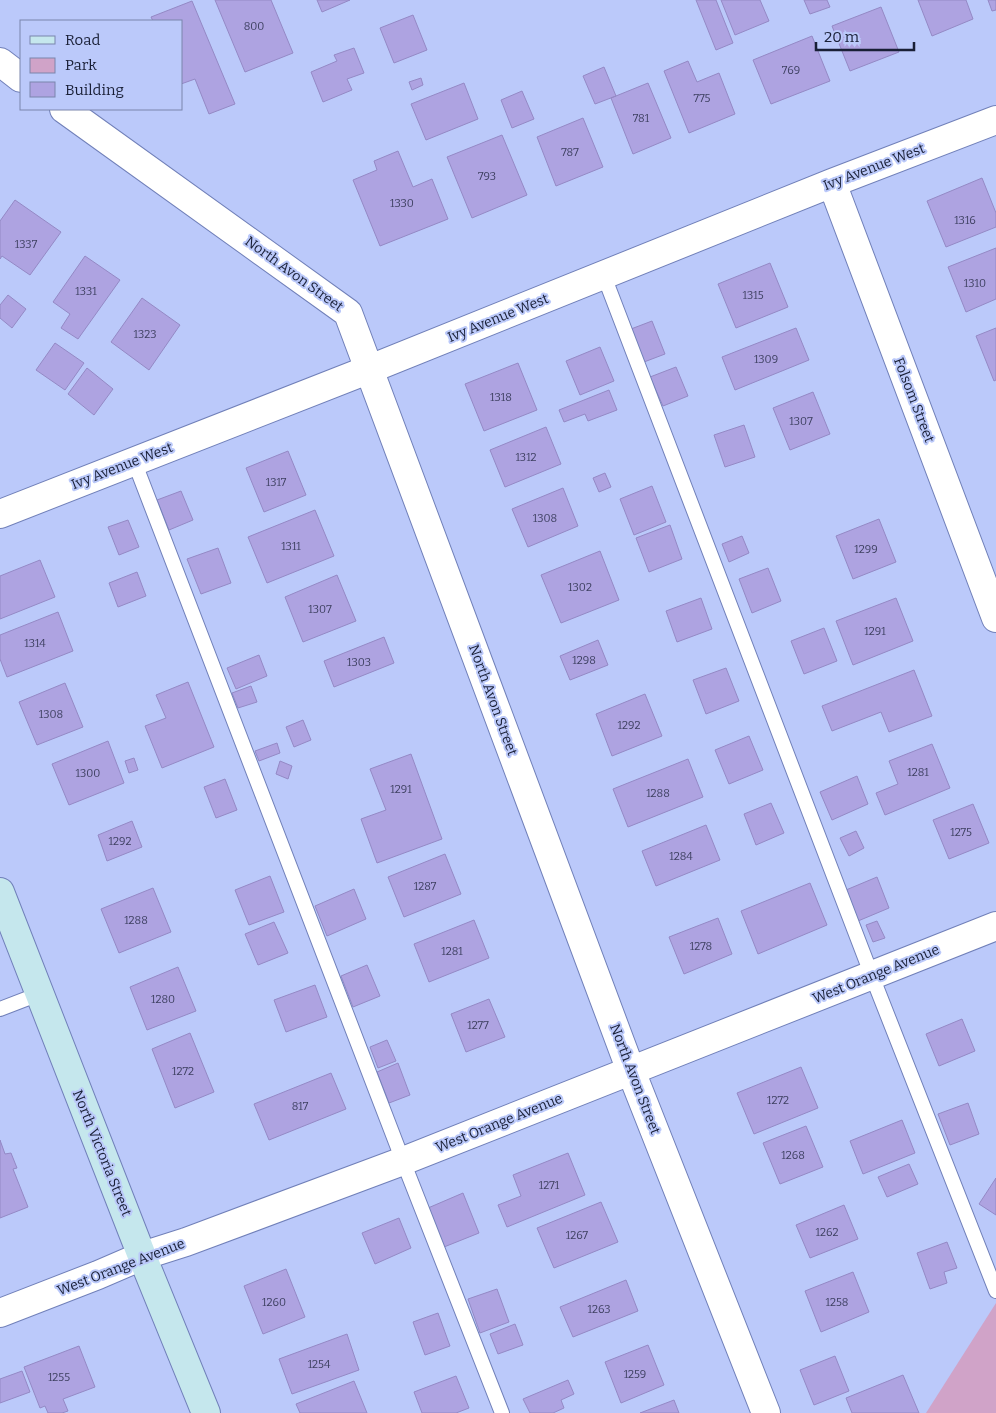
<svg xmlns="http://www.w3.org/2000/svg" width="996" height="1413" font-family="Bitter,serif">
	<style>
		.green { fill: #d0a3c8 }
		.building { fill: #aea3e1; stroke: #9489c5 }
		.lines { fill: none; stroke-linecap: round; stroke-linejoin: round }
		.lane-casing { stroke: #7180b9; stroke-width: 16 }
		.street-casing { stroke: #7180b9; stroke-width: 30 }
		.secondary-casing { stroke: #7180b9; stroke-width: 30 }
		.lane { stroke: #fff; stroke-width: 14 }
		.street { stroke: #fff; stroke-width: 28 }
		.secondary { stroke: #c5e7ed; stroke-width: 28 }
		.labels { text-anchor: middle; dominant-baseline: central; stroke-width: 4; stroke-linejoin: round; paint-order: stroke }
		.number-label { font-size: 11px; fill: #3e4061 }
		.street-label { font-size: 14px; fill: #191f36; stroke: #bbc9fa }
	</style>
	<rect width="100%" height="100%" fill="#bbc9fa"/>
	<path class="green" d="M 996,1303 L 996,1413 L 926,1413 Z"/>
	<path class="building" d="M 215,0 L 271,0 L 293,53 L 245,72 Z
		M 317,0 L 350,0 L 322,12 Z
		M 696,0 L 716,0 L 733,43 L 716,50 Z
		M 721,0 L 760,0 L 769,21 L 735,35 Z
		M 804,0 L 827,0 L 830,7 L 810,14 Z
		M 918,0 L 966,0 L 973,19 L 932,36 Z
		M 988,0 L 996,0 L 996,10 L 992,11 Z
		M 192,1 L 235,104 L 209,114 L 195,79 L 181,84 L 181,21 L 153,21 L 151,17 Z
		M 881,7 L 899,52 L 850,71 L 832,26 Z
		M 413,15 L 427,50 L 394,63 L 380,28 Z
		M 812,36 L 830,81 L 771,104 L 753,60 Z
		M 354,48 L 364,73 L 347,79 L 352,90 L 323,102 L 311,72 L 337,61 L 334,55 Z
		M 688,61 L 697,82 L 719,73 L 735,114 L 689,133 L 664,71 Z
		M 604,67 L 616,96 L 595,104 L 583,76 Z
		M 421,78 L 423,85 L 412,90 L 409,82 Z
		M 464,83 L 478,119 L 426,140 L 411,104 Z
		M 648,83 L 671,138 L 633,154 L 611,98 Z
		M 522,91 L 534,119 L 512,128 L 501,100 Z
		M 583,118 L 603,167 L 556,186 L 537,137 Z
		M 502,135 L 527,195 L 472,218 L 447,157 Z
		M 398,151 L 413,187 L 432,179 L 448,219 L 380,246 L 353,180 L 377,170 L 374,161 Z
		M 982,178 L 996,213 L 996,227 L 946,247 L 927,201 Z
		M 15,200 L 61,232 L 30,275 L 2,256 L 0,259 L 0,221 Z
		M 996,248 L 996,299 L 966,312 L 948,267 Z
		M 85,256 L 120,280 L 78,339 L 61,328 L 70,314 L 53,302 Z
		M 770,263 L 788,307 L 736,328 L 718,284 Z
		M 8,295 L 26,309 L 12,328 L 0,318 L 0,305 Z
		M 142,298 L 180,325 L 149,370 L 111,342 Z
		M 652,321 L 665,354 L 644,362 L 631,329 Z
		M 796,328 L 809,360 L 735,390 L 722,357 Z
		M 996,328 L 996,380 L 994,381 L 976,336 Z
		M 55,343 L 84,363 L 65,390 L 36,370 Z
		M 600,347 L 614,381 L 580,395 L 566,361 Z
		M 518,363 L 537,410 L 484,431 L 465,384 Z
		M 676,367 L 688,396 L 663,406 L 650,377 Z
		M 87,368 L 113,389 L 94,415 L 68,394 Z
		M 609,390 L 617,410 L 588,421 L 585,414 L 564,422 L 559,410 Z
		M 813,392 L 830,434 L 790,450 L 773,408 Z
		M 744,425 L 755,457 L 725,467 L 714,435 Z
		M 546,427 L 561,464 L 505,487 L 490,450 Z
		M 288,451 L 306,495 L 264,512 L 246,468 Z
		M 605,473 L 611,487 L 599,492 L 593,478 Z
		M 652,486 L 666,522 L 634,535 L 620,499 Z
		M 563,488 L 578,526 L 528,547 L 512,509 Z
		M 181,491 L 193,520 L 169,530 L 157,500 Z
		M 315,510 L 334,556 L 267,583 L 248,537 Z
		M 879,519 L 896,562 L 853,579 L 836,536 Z
		M 128,520 L 139,547 L 119,555 L 108,527 Z
		M 670,525 L 682,559 L 649,572 L 636,538 Z
		M 742,536 L 749,553 L 729,562 L 722,544 Z
		M 218,548 L 231,583 L 201,594 L 187,559 Z
		M 600,551 L 619,600 L 561,623 L 541,575 Z
		M 40,560 L 55,597 L 0,619 L 0,576 Z
		M 768,568 L 781,601 L 752,613 L 739,579 Z
		M 137,572 L 146,596 L 118,607 L 109,583 Z
		M 337,575 L 356,621 L 303,642 L 285,597 Z
		M 701,598 L 712,629 L 677,642 L 666,611 Z
		M 896,598 L 913,641 L 853,665 L 836,621 Z
		M 58,612 L 73,651 L 7,677 L 0,659 L 0,635 Z
		M 824,628 L 837,661 L 804,674 L 791,641 Z
		M 384,637 L 394,663 L 334,687 L 324,661 Z
		M 598,640 L 608,665 L 570,680 L 560,656 Z
		M 259,655 L 267,676 L 236,689 L 227,668 Z
		M 726,668 L 739,701 L 706,714 L 693,680 Z
		M 914,670 L 932,716 L 889,732 L 881,712 L 832,731 L 822,706 Z
		M 188,682 L 214,747 L 162,768 L 145,726 L 166,718 L 156,695 Z
		M 65,683 L 83,727 L 37,745 L 19,702 Z
		M 251,686 L 257,702 L 238,708 L 232,693 Z
		M 645,694 L 662,736 L 612,756 L 596,714 Z
		M 303,720 L 311,740 L 294,747 L 286,727 Z
		M 749,736 L 763,770 L 729,784 L 715,750 Z
		M 108,741 L 124,783 L 69,805 L 52,764 Z
		M 277,743 L 280,753 L 259,761 L 255,751 Z
		M 932,744 L 950,788 L 885,815 L 876,793 L 898,784 L 889,761 Z
		M 411,754 L 442,839 L 377,863 L 361,819 L 386,810 L 370,769 Z
		M 134,758 L 138,770 L 129,773 L 125,761 Z
		M 688,759 L 703,797 L 628,827 L 613,789 Z
		M 280,761 L 292,766 L 288,779 L 276,774 Z
		M 857,776 L 868,804 L 832,820 L 820,792 Z
		M 225,779 L 237,810 L 216,818 L 204,787 Z
		M 771,803 L 784,833 L 756,845 L 744,814 Z
		M 973,804 L 989,843 L 949,859 L 933,820 Z
		M 132,821 L 142,847 L 107,861 L 98,835 Z
		M 706,825 L 720,860 L 656,886 L 642,851 Z
		M 856,831 L 864,848 L 849,856 L 840,838 Z
		M 445,854 L 461,894 L 404,917 L 388,877 Z
		M 270,876 L 284,912 L 249,925 L 235,890 Z
		M 877,877 L 889,908 L 858,921 L 846,890 Z
		M 810,883 L 827,925 L 758,954 L 741,911 Z
		M 153,888 L 171,932 L 119,953 L 101,909 Z
		M 354,889 L 366,919 L 327,936 L 315,906 Z
		M 718,918 L 732,954 L 684,974 L 669,937 Z
		M 474,920 L 489,958 L 429,982 L 414,944 Z
		M 877,921 L 885,938 L 873,942 L 866,925 Z
		M 274,922 L 288,953 L 258,965 L 245,934 Z
		M 367,965 L 380,996 L 353,1007 L 341,976 Z
		M 178,967 L 196,1011 L 147,1030 L 130,987 Z
		M 315,985 L 327,1017 L 286,1032 L 274,1000 Z
		M 489,999 L 505,1037 L 466,1052 L 451,1014 Z
		M 962,1019 L 975,1051 L 939,1066 L 926,1034 Z
		M 190,1033 L 214,1092 L 175,1108 L 152,1049 Z
		M 387,1040 L 396,1061 L 378,1068 L 370,1047 Z
		M 398,1063 L 410,1095 L 389,1103 L 377,1072 Z
		M 801,1067 L 818,1108 L 754,1134 L 737,1093 Z
		M 331,1073 L 346,1109 L 269,1140 L 254,1104 Z
		M 968,1103 L 979,1134 L 950,1145 L 938,1114 Z
		M 902,1120 L 915,1153 L 863,1174 L 850,1141 Z
		M 806,1126 L 823,1167 L 780,1184 L 763,1143 Z
		M 0,1140 L 5,1154 L 11,1153 L 17,1168 L 13,1169 L 28,1207 L 0,1218 Z
		M 568,1153 L 585,1195 L 507,1227 L 498,1205 L 521,1196 L 513,1175 Z
		M 909,1164 L 918,1184 L 887,1197 L 878,1177 Z
		M 996,1178 L 996,1215 L 979,1204 Z
		M 463,1193 L 479,1233 L 444,1247 L 428,1208 Z
		M 601,1202 L 618,1242 L 554,1268 L 537,1228 Z
		M 844,1205 L 858,1239 L 810,1258 L 796,1225 Z
		M 399,1218 L 411,1248 L 375,1264 L 362,1233 Z
		M 947,1242 L 957,1268 L 944,1272 L 947,1283 L 930,1289 L 917,1253 Z
		M 286,1269 L 305,1317 L 263,1334 L 244,1286 Z
		M 853,1272 L 869,1312 L 821,1332 L 805,1291 Z
		M 626,1280 L 638,1311 L 573,1337 L 560,1307 Z
		M 497,1289 L 509,1322 L 480,1333 L 468,1299 Z
		M 438,1313 L 450,1346 L 425,1355 L 413,1322 Z
		M 515,1324 L 523,1345 L 498,1354 L 490,1334 Z
		M 347,1334 L 359,1370 L 292,1394 L 279,1359 Z
		M 648,1345 L 664,1385 L 621,1403 L 605,1362 Z
		M 79,1346 L 95,1387 L 63,1399 L 68,1411 L 62,1413 L 48,1413 L 45,1406 L 40,1408 L 24,1367 Z
		M 835,1356 L 849,1391 L 814,1405 L 800,1370 Z
		M 22,1371 L 30,1392 L 0,1403 L 0,1379 Z
		M 903,1375 L 919,1413 L 852,1413 L 846,1398 Z
		M 456,1376 L 469,1408 L 456,1413 L 422,1413 L 414,1392 Z
		M 568,1380 L 574,1394 L 561,1400 L 564,1408 L 553,1413 L 530,1413 L 523,1399 Z
		M 354,1381 L 367,1413 L 300,1413 L 296,1404 Z
		M 674,1400 L 679,1413 L 640,1413 Z"/>
	<g class="lines">
		<g class="lane-casing">
			<path id="lane" d="M 604,276 L 872,976 L 996,1291
				M 134,461 L 403,1161 L 502,1413
				M 0,1009 L 39,994"/>
		</g>
		<g class="street-casing">
			<path id="street" d="M 0,62 L 21,78
				M 64,109 L 348,313 L 631,1071 L 766,1413
				M 832,183 L 996,618
				M 0,514 L 370,369 L 832,183 L 996,120
				M 0,1313 L 98,1275 L 142,1256 L 186,1242 L 403,1161 L 996,926"/>
		</g>
		<g class="secondary-casing">
			<path id="secondary" d="M 0,892 L 142,1256 L 206,1413"/>
		</g>
		<use href="#lane" class="lane"/>
		<use href="#street" class="street"/>
		<use href="#secondary" class="secondary"/>
	</g>
	<g class="labels">
		<g class="number-label">
			<text x="254" y="26">800</text>
			<text x="791" y="70">769</text>
			<text x="702" y="98">775</text>
			<text x="641" y="118">781</text>
			<text x="570" y="152">787</text>
			<text x="487" y="176">793</text>
			<text x="402" y="203">1330</text>
			<text x="965" y="220">1316</text>
			<text x="26" y="244">1337</text>
			<text x="975" y="283">1310</text>
			<text x="86" y="291">1331</text>
			<text x="753" y="295">1315</text>
			<text x="145" y="334">1323</text>
			<text x="766" y="359">1309</text>
			<text x="501" y="397">1318</text>
			<text x="801" y="421">1307</text>
			<text x="526" y="457">1312</text>
			<text x="276" y="482">1317</text>
			<text x="545" y="518">1308</text>
			<text x="291" y="546">1311</text>
			<text x="866" y="549">1299</text>
			<text x="580" y="587">1302</text>
			<text x="320" y="609">1307</text>
			<text x="875" y="631">1291</text>
			<text x="35" y="643">1314</text>
			<text x="584" y="660">1298</text>
			<text x="359" y="662">1303</text>
			<text x="51" y="714">1308</text>
			<text x="629" y="725">1292</text>
			<text x="918" y="772">1281</text>
			<text x="88" y="773">1300</text>
			<text x="401" y="789">1291</text>
			<text x="658" y="793">1288</text>
			<text x="961" y="832">1275</text>
			<text x="120" y="841">1292</text>
			<text x="681" y="856">1284</text>
			<text x="425" y="886">1287</text>
			<text x="136" y="920">1288</text>
			<text x="701" y="946">1278</text>
			<text x="452" y="951">1281</text>
			<text x="163" y="999">1280</text>
			<text x="478" y="1025">1277</text>
			<text x="183" y="1071">1272</text>
			<text x="778" y="1100">1272</text>
			<text x="300" y="1106">817</text>
			<text x="793" y="1155">1268</text>
			<text x="549" y="1185">1271</text>
			<text x="827" y="1232">1262</text>
			<text x="577" y="1235">1267</text>
			<text x="274" y="1302">1260</text>
			<text x="837" y="1302">1258</text>
			<text x="599" y="1309">1263</text>
			<text x="319" y="1364">1254</text>
			<text x="635" y="1374">1259</text>
			<text x="59" y="1377">1255</text>
		</g>
		<g class="street-label">
			<text transform="translate(874 167) rotate(-21)">Ivy Avenue West</text>
			<text transform="translate(294 274) rotate(36)">North Avon Street</text>
			<text transform="translate(498 318) rotate(-22)">Ivy Avenue West</text>
			<text transform="translate(914 400) rotate(69)">Folsom Street</text>
			<text transform="translate(122 466) rotate(-21)">Ivy Avenue West</text>
			<text transform="translate(493 700) rotate(70)">North Avon Street</text>
			<text transform="translate(876 974) rotate(-22)">West Orange Avenue</text>
			<text transform="translate(635 1079) rotate(69)">North Avon Street</text>
			<text transform="translate(499 1123) rotate(-22)">West Orange Avenue</text>
			<text transform="translate(102 1153) rotate(68)">North Victoria Street</text>
			<text transform="translate(121 1267) rotate(-21)">West Orange Avenue</text>
		</g>
	</g>
	<rect x="20" y="20" width="162" height="90" fill="#bbc9fa" stroke="#7a85ac"/>
	<rect x="30" y="36" width="25" height="8" fill="#c5e7ed" stroke="#7a85ac"/>
	<text x="65" y="45" font-size="15" fill="#191f36">Road</text>
	<rect x="30" y="58" width="25" height="15" fill="#d0a3c8" stroke="#7a85ac"/>
	<text x="65" y="70" font-size="15" fill="#191f36">Park</text>
	<rect x="30" y="82" width="25" height="15" fill="#aea3e1" stroke="#7a85ac"/>
	<text x="65" y="95" font-size="15" fill="#191f36">Building</text>
	<path d="M816 42v8h98v-8" fill="none" stroke="#191f36" stroke-width="2.5"/>
	<text x="824" y="42" font-size="15" fill="#191f36" stroke="#bbc9fa" stroke-width="4" paint-order="stroke">20 m</text>
</svg>
